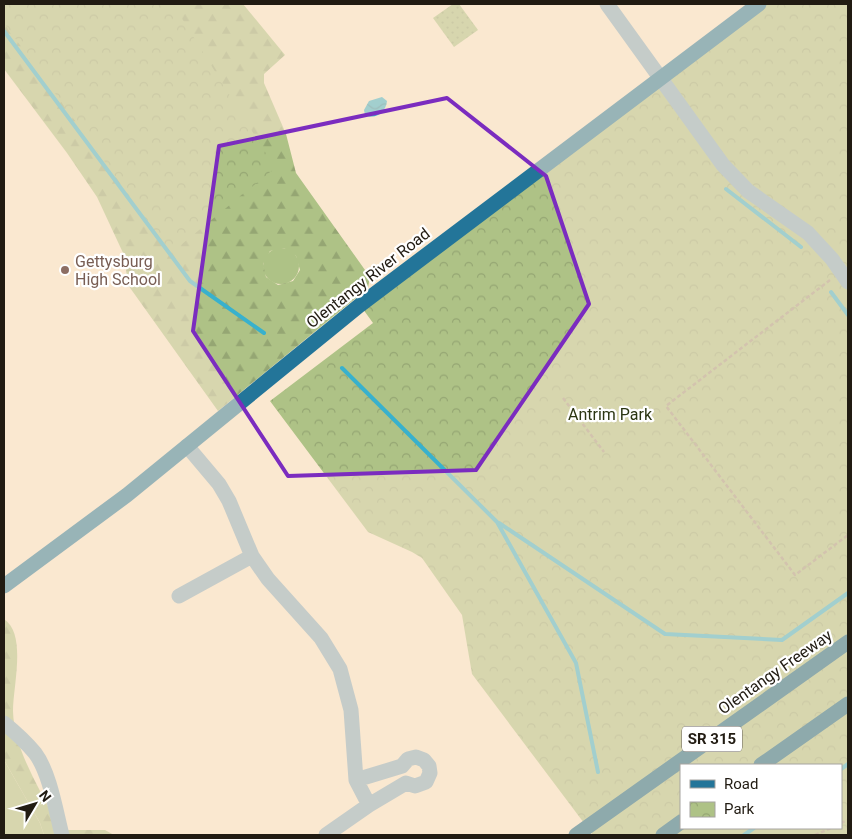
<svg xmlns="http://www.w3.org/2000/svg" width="852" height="839" font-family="Roboto,sans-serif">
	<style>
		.grass { fill: #aec286 }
		.forest { fill: url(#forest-firs); fill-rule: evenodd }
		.park { fill: url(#park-crowns); fill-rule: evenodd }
		.garden { fill: url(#garden-dots) }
		.water { fill: url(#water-waves) }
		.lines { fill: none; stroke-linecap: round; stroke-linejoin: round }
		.stream { stroke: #38b1cd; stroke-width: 4 }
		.path { stroke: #a49785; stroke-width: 2.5; stroke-dasharray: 4 2.5; stroke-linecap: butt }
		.minor { stroke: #86abc0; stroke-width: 15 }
		.major { stroke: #237599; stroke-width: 15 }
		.highway { stroke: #0d5f80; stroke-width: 15 }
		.marked { fill: none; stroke: #7b2cbf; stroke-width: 4; stroke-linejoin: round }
		.education-dot { fill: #8d6e63; stroke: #fff; stroke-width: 2 }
		.labels { text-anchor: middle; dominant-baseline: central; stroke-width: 4.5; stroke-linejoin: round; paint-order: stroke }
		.shield { fill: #fff; stroke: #645f59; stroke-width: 1 }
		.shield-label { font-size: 15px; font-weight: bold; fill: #211b12 }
		.education-label { font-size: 16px; fill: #785e54; stroke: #fff; text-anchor: start }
		.street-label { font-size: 16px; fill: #211b12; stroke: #fff }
		.park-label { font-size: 16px; fill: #2b3512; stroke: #fff }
	</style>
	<defs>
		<pattern id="forest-firs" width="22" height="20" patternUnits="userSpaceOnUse" patternTransform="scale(1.25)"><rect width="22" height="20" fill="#aec286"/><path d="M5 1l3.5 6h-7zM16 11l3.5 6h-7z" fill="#95a673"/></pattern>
		<pattern id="park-crowns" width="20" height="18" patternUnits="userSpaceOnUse" patternTransform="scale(1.25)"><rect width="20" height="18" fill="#aec286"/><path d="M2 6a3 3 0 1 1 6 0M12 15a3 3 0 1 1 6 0" fill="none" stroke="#95a673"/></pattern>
		<pattern id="garden-dots" width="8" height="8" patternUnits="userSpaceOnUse" patternTransform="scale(1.25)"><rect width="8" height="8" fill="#aec286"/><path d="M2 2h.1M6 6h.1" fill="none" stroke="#95a673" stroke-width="1.8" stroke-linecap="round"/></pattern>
		<pattern id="water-waves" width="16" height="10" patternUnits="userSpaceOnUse" patternTransform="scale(1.25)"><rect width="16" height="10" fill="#38b1cd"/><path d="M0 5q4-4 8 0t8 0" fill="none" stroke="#2f8fa5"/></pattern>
	</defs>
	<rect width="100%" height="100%" fill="#fae8d0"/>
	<path class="grass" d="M263 266a18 18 0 1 1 36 0a18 18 0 1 1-36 0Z
		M 4,760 L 40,823 L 44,835 L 4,835 Z"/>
	<path class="forest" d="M 4,4 L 243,4 L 285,55 L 264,74 L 264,83 L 286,134 L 296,173 L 370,277 L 368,288 L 218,411 L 128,285 L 124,255 L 97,197 L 67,153 L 4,69 ZM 284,248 L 296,256 L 300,270 L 293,281 L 278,285 L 266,277 L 263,264 L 270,251 Z
		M 4,619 C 27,634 13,686 13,711 C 14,750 39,786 55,821 L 63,830 L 105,830 L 114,835 L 44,835 L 40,823 L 4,760 Z"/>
	<path class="park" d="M 4,4 L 173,4 L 275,168 L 171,253 L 4,23 Z
		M 759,4 L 848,4 L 848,835 L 593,835 L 472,674 L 462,615 L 422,558 L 412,552 L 368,532 L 270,401 L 373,323 L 360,305 ZM 681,765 L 841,765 L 841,828 L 681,828 Z"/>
	<path class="garden" d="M 453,4 L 459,4 L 478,30 L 454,47 L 433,18 Z"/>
	<path class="water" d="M 382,97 L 387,101 C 386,112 376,120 365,115 L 364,110 L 369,101 Z"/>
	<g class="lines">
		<path class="stream" d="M 4,31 L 190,281 L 264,333
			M 726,189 L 801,247
			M 831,292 L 848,315
			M 342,368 L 497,522 L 576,663 L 598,772
			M 499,523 L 665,634 L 782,640 L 848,593
			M 841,769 L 848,764
			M 744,835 L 754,828"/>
		<path class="path" d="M 830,280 L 666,406 L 795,575 L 848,535
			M 563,398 L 604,452
			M 841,823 L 848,820
			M 815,835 L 831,828"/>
		<path class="minor" d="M 607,4 L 723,165 L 748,191 L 808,233 L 832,259 L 848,282
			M 187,446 L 219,484 L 229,501 L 252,556 L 268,579 L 321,638 L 340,669 L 351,710 L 356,780 L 369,805
			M 179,596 L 252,556
			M 4,723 C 15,732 26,742 35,753 C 50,773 56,812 62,835
			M 326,835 L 369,805 L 406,783 L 415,786 L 426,782 L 430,773 L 429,766 L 424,760 L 416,757 L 408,759 L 402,766 L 356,780"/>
		<path class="major" d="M 4,586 L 127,495 L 360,305 L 759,4"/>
		<path class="highway" d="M 761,765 L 848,704
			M 576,835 L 848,642
			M 663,835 L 681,822"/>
	</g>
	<path d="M0 0H852V839H0ZM 447,98 L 546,176 L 589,304 L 476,470 L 288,476 L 193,331 L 219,146 Z" fill="#fae8d0" fill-opacity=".55" fill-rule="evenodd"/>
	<path class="marked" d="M 447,98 L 546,176 L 589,304 L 476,470 L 288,476 L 193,331 L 219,146 Z"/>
	<circle class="education-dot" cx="65" cy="270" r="5"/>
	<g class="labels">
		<rect class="shield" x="682" y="726.5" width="60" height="25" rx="4"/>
		<g class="shield-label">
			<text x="712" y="739">SR 315</text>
		</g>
		<g class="education-label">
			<text x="75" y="261">Gettysburg<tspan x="75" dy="18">High School</tspan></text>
		</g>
		<g class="street-label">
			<text transform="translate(368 278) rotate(-38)">Olentangy River Road</text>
			<text transform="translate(775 672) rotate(-35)">Olentangy Freeway</text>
		</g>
		<g class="park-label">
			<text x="610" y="414">Antrim Park</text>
		</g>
	</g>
	<rect width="852" height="839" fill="none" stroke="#211b12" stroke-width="10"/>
	<rect x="680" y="764" width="162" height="65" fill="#ffffff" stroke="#a6a4a0"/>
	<rect x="690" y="780" width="25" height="8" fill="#237599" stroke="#a6a4a0"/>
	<text x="724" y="789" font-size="15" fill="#211b12">Road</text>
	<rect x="690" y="802" width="25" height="15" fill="url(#park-crowns)" stroke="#a6a4a0"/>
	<text x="724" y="814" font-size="15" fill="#211b12">Park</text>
	<g transform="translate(35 804) rotate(52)" stroke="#ffffff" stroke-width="4" paint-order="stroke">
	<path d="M0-4L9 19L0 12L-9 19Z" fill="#211b12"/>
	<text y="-8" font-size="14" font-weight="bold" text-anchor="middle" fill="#211b12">N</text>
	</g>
</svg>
